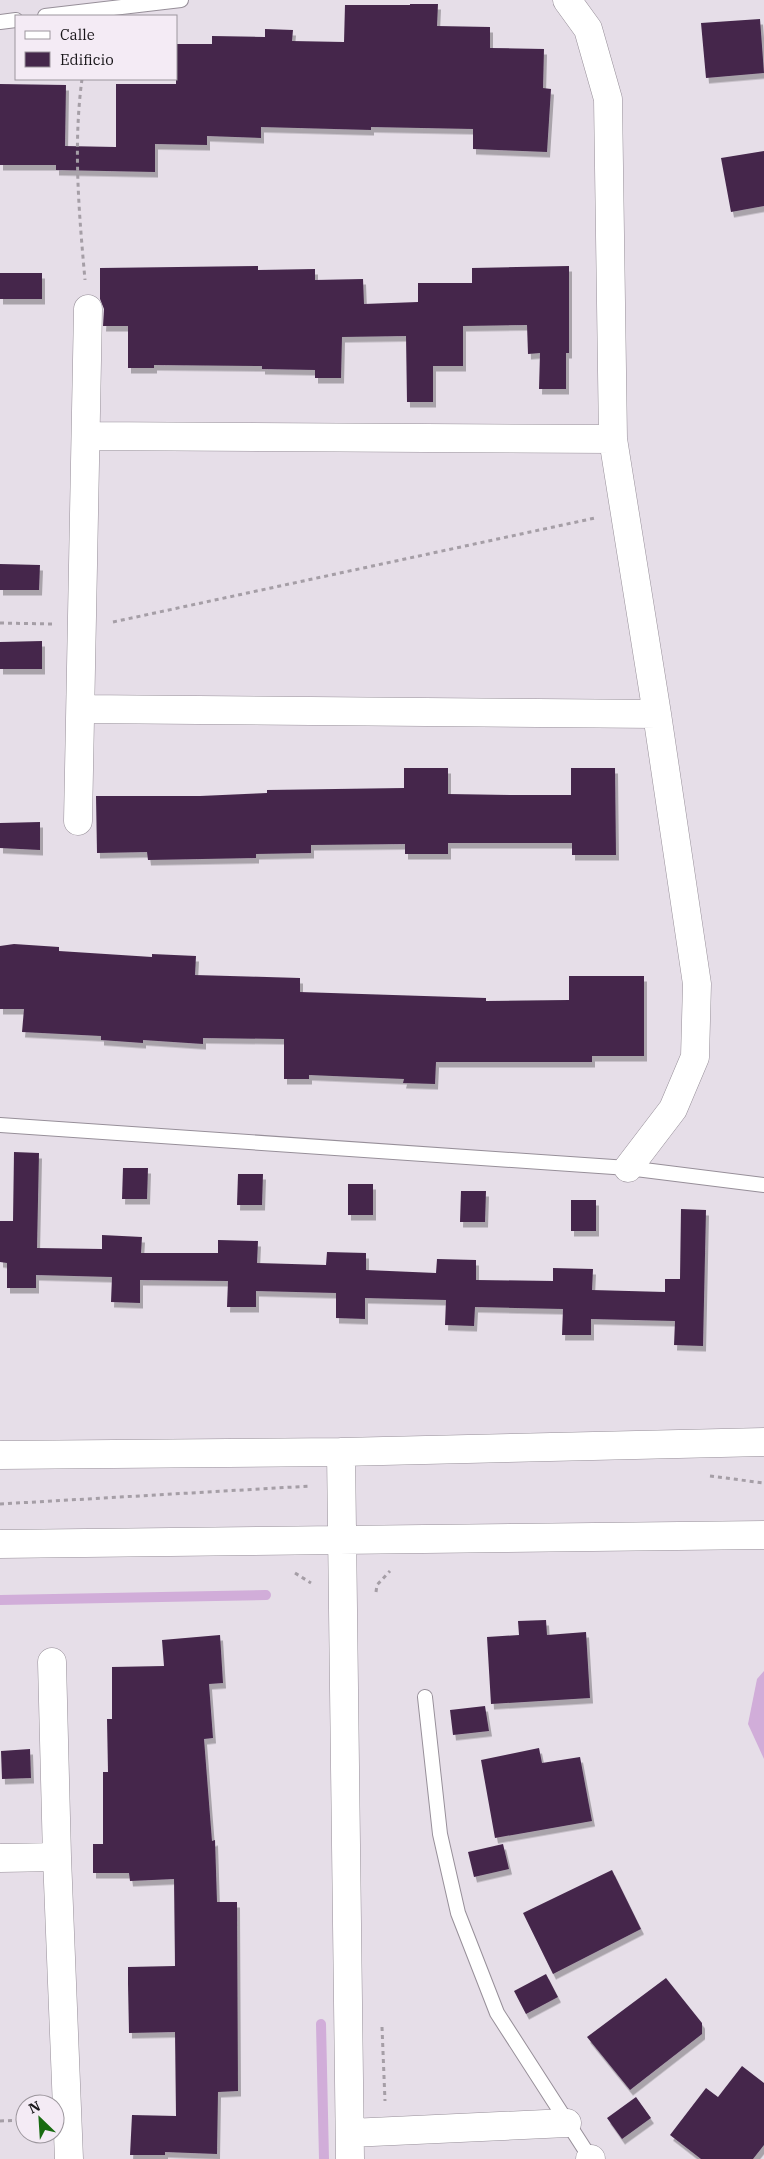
<svg xmlns="http://www.w3.org/2000/svg" width="764" height="2159" font-family="'IBM Plex Serif',serif">
	<style>
		.water { fill: #d1add9 }
		.lines { fill: none; stroke-linecap: round; stroke-linejoin: round }
		.stream { stroke: #d1add9; stroke-width: 10 }
		.building { fill: #45274b; filter: url(#shadow) }
		.service-casing { stroke: #978f99; stroke-width: 16 }
		.minor-casing { stroke: #978f99; stroke-width: 29 }
		.path { stroke: #a59ea6; stroke-width: 3; stroke-dasharray: 4 4; stroke-linecap: butt }
		.service { stroke: #fff; stroke-width: 14 }
		.minor { stroke: #fff; stroke-width: 28 }
	</style>
	<defs>
		<filter id="shadow"><feDropShadow dx="3" dy="5.5" stdDeviation="0" flood-color="#0004"/></filter>
	</defs>
	<rect width="100%" height="100%" fill="#e6dee8"/>
	<path class="water" d="M 764,1671 L 764,1759 L 748,1724 L 757,1679 Z"/>
	<g class="lines">
		<path class="stream" d="M 0,1600 L 266,1595
			M 321,2024 L 324,2159"/>
	</g>
	<path class="building" d="M 410,4 L 438,4 L 437,26 L 490,27 L 490,48 L 544,49 L 543,88 L 551,89 L 547,152 L 473,149 L 473,129 L 371,127 L 371,130 L 261,127 L 261,138 L 207,136 L 207,145 L 155,144 L 155,172 L 56,170 L 56,165 L 0,165 L 0,84 L 66,85 L 65,146 L 116,147 L 116,84 L 176,84 L 176,44 L 212,44 L 212,36 L 265,37 L 265,29 L 293,30 L 292,41 L 344,42 L 345,5 L 410,5 Z
		M 760,19 L 764,73 L 706,78 L 701,23 Z
		M 764,151 L 764,206 L 731,212 L 721,158 Z
		M 258,266 L 258,270 L 315,269 L 315,280 L 363,279 L 364,304 L 418,302 L 418,283 L 472,283 L 472,268 L 569,266 L 569,353 L 566,353 L 566,389 L 539,389 L 540,353 L 528,354 L 527,325 L 463,326 L 463,366 L 433,366 L 433,402 L 407,402 L 406,336 L 342,337 L 341,378 L 315,378 L 315,370 L 262,369 L 262,366 L 154,365 L 154,368 L 128,368 L 128,326 L 103,326 L 104,309 L 100,299 L 100,268 Z
		M 0,273 L 42,273 L 42,299 L 0,299 Z
		M 0,564 L 40,565 L 39,590 L 0,590 Z
		M 42,641 L 42,669 L 0,669 L 0,642 Z
		M 404,768 L 448,768 L 448,794 L 510,795 L 571,795 L 571,768 L 615,768 L 616,855 L 572,855 L 572,843 L 448,843 L 448,854 L 405,854 L 405,844 L 311,845 L 311,853 L 256,854 L 256,858 L 148,860 L 147,852 L 97,853 L 96,796 L 200,796 L 267,793 L 267,790 L 404,788 Z
		M 40,822 L 40,850 L 0,848 L 0,823 Z
		M 14,944 L 59,947 L 59,951 L 152,957 L 152,954 L 196,956 L 195,975 L 300,978 L 300,992 L 486,998 L 486,1001 L 569,1000 L 569,976 L 644,976 L 644,1056 L 592,1056 L 592,1062 L 436,1062 L 435,1084 L 403,1083 L 404,1079 L 309,1075 L 309,1079 L 284,1079 L 284,1039 L 203,1038 L 203,1044 L 143,1040 L 143,1043 L 101,1040 L 101,1036 L 22,1032 L 24,1009 L 0,1009 L 0,946 Z
		M 14,1152 L 39,1153 L 37,1248 L 102,1249 L 102,1235 L 142,1237 L 141,1253 L 218,1253 L 218,1240 L 258,1241 L 257,1263 L 326,1265 L 327,1252 L 366,1253 L 366,1270 L 436,1273 L 437,1259 L 476,1260 L 476,1280 L 553,1281 L 553,1268 L 593,1269 L 592,1290 L 665,1292 L 665,1279 L 680,1279 L 681,1209 L 706,1210 L 703,1346 L 674,1345 L 675,1321 L 591,1319 L 591,1335 L 562,1335 L 563,1309 L 475,1307 L 474,1326 L 445,1325 L 446,1300 L 365,1298 L 365,1319 L 336,1318 L 336,1293 L 256,1291 L 256,1307 L 227,1307 L 228,1281 L 140,1280 L 140,1303 L 111,1302 L 112,1277 L 36,1275 L 36,1288 L 7,1288 L 7,1263 L 0,1262 L 0,1221 L 13,1221 Z
		M 123,1168 L 148,1168 L 147,1199 L 122,1199 Z
		M 238,1174 L 263,1174 L 262,1205 L 237,1205 Z
		M 348,1184 L 373,1184 L 373,1215 L 348,1215 Z
		M 461,1191 L 486,1191 L 485,1222 L 460,1222 Z
		M 571,1200 L 596,1200 L 596,1231 L 571,1231 Z
		M 546,1620 L 547,1635 L 586,1632 L 590,1698 L 491,1704 L 487,1637 L 519,1635 L 518,1621 Z
		M 220,1635 L 223,1683 L 209,1684 L 213,1738 L 204,1739 L 212,1841 L 215,1840 L 217,1902 L 237,1902 L 238,2091 L 218,2092 L 217,2154 L 165,2152 L 165,2155 L 130,2155 L 132,2115 L 176,2116 L 175,2032 L 129,2033 L 128,1984 L 128,1967 L 175,1966 L 174,1879 L 130,1881 L 129,1873 L 93,1873 L 93,1844 L 103,1844 L 103,1772 L 108,1772 L 107,1719 L 112,1719 L 112,1667 L 164,1666 L 162,1640 Z
		M 485,1706 L 489,1731 L 453,1735 L 450,1710 Z
		M 539,1748 L 542,1763 L 580,1757 L 592,1821 L 495,1838 L 481,1760 Z
		M 30,1749 L 31,1778 L 2,1779 L 1,1751 Z
		M 503,1844 L 509,1869 L 474,1877 L 468,1852 Z
		M 612,1870 L 641,1929 L 553,1974 L 523,1913 Z
		M 546,1974 L 558,1997 L 526,2014 L 514,1991 Z
		M 666,1978 L 702,2023 L 702,2034 L 630,2090 L 587,2037 Z
		M 742,2066 L 764,2083 L 764,2145 L 753,2159 L 701,2159 L 670,2135 L 706,2088 L 718,2097 Z
		M 636,2097 L 651,2118 L 622,2139 L 607,2118 Z"/>
	<g class="lines">
		<g class="service-casing">
			<path id="service" d="M 45,16 L 181,0
				M 0,22 L 16,20
				M 0,1125 L 628,1168 L 764,1185
				M 425,1697 L 440,1834 L 458,1913 L 497,2013 L 591,2159"/>
		</g>
		<g class="minor-casing">
			<path id="minor" d="M 567,0 L 588,29 L 608,99 L 613,439 L 657,714 L 697,984 L 695,1057 L 673,1109 L 628,1168
				M 86,436 L 613,439
				M 81,709 L 657,714
				M 78,821 L 88,309
				M 341,1452 L 350,2159
				M 0,1455 L 341,1452 L 764,1442
				M 0,1544 L 764,1535
				M 52,1662 L 57,1857 L 69,2159
				M 0,1858 L 57,1857
				M 350,2133 L 567,2123
				M 590,2159 L 591,2159"/>
		</g>
		<path class="path" d="M 82,79 C 73,146 79,213 85,280
			M 113,622 L 595,518
			M 0,623 L 52,624
			M 710,1476 L 764,1483
			M 0,1504 L 311,1486
			M 295,1573 L 311,1583
			M 376,1592 L 377,1585 L 390,1571
			M 382,2027 L 385,2101
			M 0,2121 L 25,2120"/>
		<use href="#service" class="service"/>
		<use href="#minor" class="minor"/>
	</g>
	<rect x="15" y="15" width="162" height="65" fill="#f4ebf5" stroke="#9c969d"/>
	<rect x="25" y="31" width="25" height="8" fill="#ffffff" stroke="#9c969d"/>
	<text x="60" y="40" font-size="15" fill="#19161a">Calle</text>
	<rect x="25" y="52" width="25" height="15" fill="#45274b" stroke="#9c969d"/>
	<text x="60" y="65" font-size="15" fill="#19161a">Edificio</text>
	<g transform="translate(40 2119) rotate(335)"><circle r="24" fill="#f4ebf5" stroke="#9c969d"/>
	<path d="M0-4L9 19L0 12L-9 19Z" fill="#186b11"/>
	<text y="-8" font-size="14" font-weight="bold" text-anchor="middle" fill="#19161a">N</text>
	</g>
</svg>
